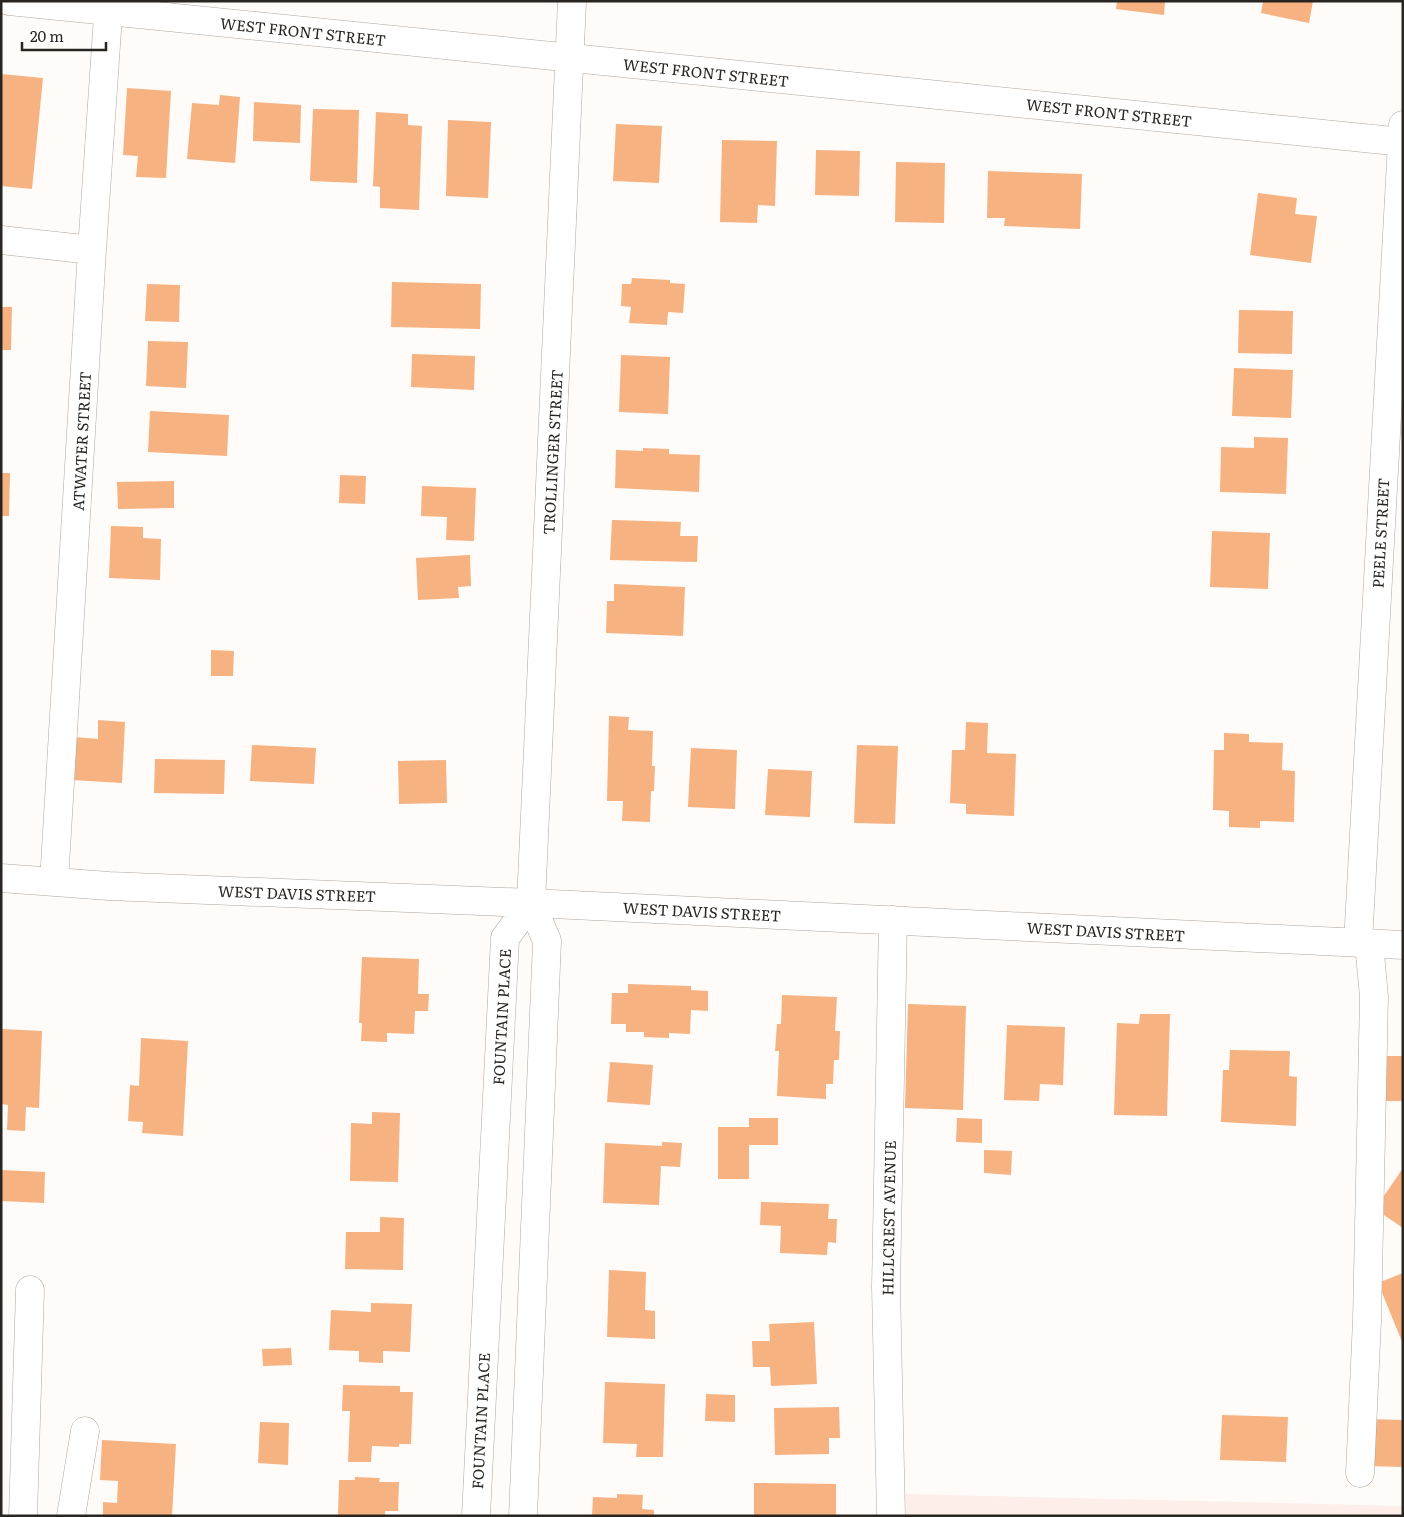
<svg xmlns="http://www.w3.org/2000/svg" width="1404" height="1517" font-family="Literata,serif">
	<style>
		.education { fill: #fdeee9 }
		.building { fill: #f7b281 }
		.lines { fill: none; stroke-linecap: round; stroke-linejoin: round }
		.minor-casing { stroke: #b1a69d; stroke-width: 29 }
		.minor { stroke: #fff; stroke-width: 28 }
		.labels { text-anchor: middle; dominant-baseline: central; stroke-width: 4; stroke-linejoin: round; paint-order: stroke }
		.street-label { font-size: 15px; fill: #292521; stroke: #fff }
	</style>
	<rect width="100%" height="100%" fill="#fefbf9"/>
	<path class="education" d="M 905,1494 L 1403,1506 L 1403,1516 L 906,1516 Z"/>
	<path class="building" d="M 1117,1 L 1165,1 L 1164,15 L 1116,9 Z
		M 1263,1 L 1313,1 L 1309,23 L 1261,13 Z
		M 1,74 L 43,78 L 32,189 L 1,186 Z
		M 127,88 L 171,91 L 166,178 L 136,177 L 138,156 L 123,155 Z
		M 220,95 L 240,97 L 235,163 L 187,159 L 192,103 L 219,105 Z
		M 254,102 L 301,105 L 300,143 L 253,141 Z
		M 313,109 L 359,110 L 357,183 L 310,181 Z
		M 376,112 L 408,114 L 408,125 L 422,126 L 419,210 L 380,208 L 380,187 L 373,186 Z
		M 448,120 L 491,122 L 488,198 L 446,196 Z
		M 616,124 L 662,126 L 659,183 L 613,181 Z
		M 722,140 L 777,141 L 775,206 L 758,205 L 757,223 L 720,222 Z
		M 816,150 L 860,151 L 859,196 L 815,195 Z
		M 896,162 L 945,163 L 944,223 L 895,222 Z
		M 988,171 L 1082,174 L 1080,229 L 1004,226 L 1005,218 L 987,218 Z
		M 1258,193 L 1297,198 L 1295,214 L 1317,216 L 1311,263 L 1250,255 Z
		M 632,278 L 670,280 L 670,283 L 685,284 L 683,313 L 668,312 L 667,325 L 629,323 L 631,307 L 621,306 L 622,284 L 631,284 Z
		M 392,282 L 481,284 L 480,329 L 391,327 Z
		M 147,284 L 180,285 L 179,322 L 145,321 Z
		M 1,307 L 12,307 L 11,350 L 1,350 Z
		M 1239,310 L 1293,311 L 1292,354 L 1238,353 Z
		M 148,341 L 188,342 L 186,388 L 146,386 Z
		M 412,354 L 475,356 L 474,390 L 411,387 Z
		M 621,355 L 670,357 L 668,414 L 619,412 Z
		M 1234,368 L 1293,370 L 1291,418 L 1232,416 Z
		M 150,411 L 229,415 L 227,456 L 148,452 Z
		M 1254,437 L 1288,438 L 1286,494 L 1220,492 L 1221,447 L 1254,448 Z
		M 643,448 L 669,449 L 669,454 L 700,455 L 699,492 L 615,488 L 616,450 L 643,451 Z
		M 1,473 L 10,473 L 9,516 L 1,516 Z
		M 340,475 L 366,476 L 365,504 L 339,503 Z
		M 174,481 L 174,508 L 118,509 L 117,482 Z
		M 422,486 L 476,488 L 474,541 L 446,540 L 447,517 L 421,516 Z
		M 612,520 L 681,522 L 680,536 L 698,536 L 697,562 L 610,560 Z
		M 111,526 L 143,527 L 143,538 L 161,539 L 160,580 L 109,578 Z
		M 1212,531 L 1270,533 L 1268,589 L 1210,587 Z
		M 470,555 L 471,586 L 458,587 L 459,598 L 418,600 L 416,558 Z
		M 614,584 L 685,587 L 683,636 L 606,633 L 607,601 L 614,601 Z
		M 211,650 L 234,651 L 233,676 L 211,676 Z
		M 609,716 L 629,717 L 628,730 L 653,731 L 652,766 L 655,766 L 654,791 L 651,791 L 650,822 L 622,821 L 623,801 L 607,801 Z
		M 98,720 L 125,722 L 122,783 L 72,780 L 74,737 L 98,739 Z
		M 966,722 L 988,723 L 987,753 L 1016,754 L 1014,816 L 966,814 L 966,804 L 950,803 L 952,750 L 965,750 Z
		M 1224,733 L 1249,734 L 1249,742 L 1283,743 L 1282,770 L 1295,771 L 1294,822 L 1260,821 L 1260,828 L 1229,827 L 1229,811 L 1213,810 L 1214,750 L 1224,750 Z
		M 252,745 L 316,748 L 314,784 L 250,781 Z
		M 857,745 L 898,746 L 895,824 L 854,823 Z
		M 691,748 L 737,750 L 735,809 L 688,807 Z
		M 155,759 L 225,760 L 224,794 L 154,793 Z
		M 446,760 L 447,803 L 399,804 L 398,761 Z
		M 768,769 L 812,771 L 810,817 L 765,815 Z
		M 362,957 L 419,959 L 418,994 L 429,994 L 428,1011 L 415,1011 L 414,1034 L 387,1033 L 387,1042 L 361,1041 L 362,1023 L 359,1023 Z
		M 628,984 L 691,986 L 691,990 L 708,991 L 708,1011 L 691,1010 L 690,1034 L 669,1033 L 669,1038 L 644,1037 L 644,1032 L 626,1032 L 626,1024 L 611,1024 L 612,993 L 628,993 Z
		M 782,995 L 837,997 L 835,1031 L 840,1031 L 839,1060 L 834,1060 L 833,1084 L 826,1084 L 826,1099 L 777,1096 L 779,1051 L 775,1051 L 777,1024 L 781,1024 Z
		M 908,1004 L 966,1006 L 963,1110 L 905,1108 Z
		M 1140,1014 L 1170,1014 L 1167,1116 L 1114,1115 L 1117,1023 L 1139,1024 Z
		M 1007,1025 L 1065,1027 L 1063,1085 L 1040,1084 L 1039,1101 L 1004,1100 Z
		M 1,1029 L 42,1031 L 39,1108 L 26,1107 L 25,1131 L 7,1130 L 8,1105 L 1,1104 Z
		M 141,1038 L 188,1041 L 183,1136 L 142,1133 L 143,1122 L 128,1121 L 130,1085 L 139,1086 Z
		M 1230,1050 L 1290,1051 L 1289,1076 L 1297,1077 L 1296,1126 L 1221,1122 L 1223,1070 L 1229,1070 Z
		M 1383,1056 L 1403,1056 L 1403,1101 L 1382,1101 Z
		M 610,1062 L 653,1065 L 650,1105 L 607,1102 Z
		M 372,1112 L 400,1113 L 398,1182 L 350,1181 L 351,1123 L 372,1124 Z
		M 749,1118 L 778,1118 L 778,1145 L 749,1145 L 749,1179 L 718,1179 L 718,1127 L 749,1127 Z
		M 957,1118 L 982,1119 L 982,1143 L 956,1142 Z
		M 662,1142 L 682,1143 L 680,1167 L 661,1166 L 659,1205 L 603,1203 L 605,1143 L 662,1146 Z
		M 984,1150 L 1012,1151 L 1011,1175 L 984,1173 Z
		M 1403,1168 L 1403,1228 L 1375,1209 Z
		M 1,1170 L 45,1172 L 44,1203 L 1,1201 Z
		M 761,1202 L 829,1204 L 828,1219 L 837,1219 L 836,1243 L 828,1242 L 827,1255 L 780,1253 L 781,1226 L 760,1225 Z
		M 380,1217 L 404,1218 L 403,1270 L 345,1269 L 346,1232 L 380,1232 Z
		M 609,1270 L 646,1272 L 645,1310 L 655,1311 L 655,1339 L 607,1337 Z
		M 1403,1273 L 1403,1344 L 1378,1283 Z
		M 371,1303 L 412,1304 L 410,1352 L 383,1351 L 383,1363 L 359,1362 L 359,1351 L 329,1350 L 331,1310 L 371,1312 Z
		M 814,1322 L 817,1384 L 771,1386 L 770,1367 L 753,1367 L 752,1341 L 770,1341 L 769,1324 Z
		M 291,1348 L 292,1365 L 263,1366 L 262,1349 Z
		M 605,1382 L 665,1384 L 663,1457 L 636,1457 L 637,1444 L 603,1443 Z
		M 343,1385 L 400,1386 L 400,1392 L 413,1392 L 411,1444 L 399,1444 L 399,1447 L 372,1446 L 371,1462 L 348,1462 L 350,1411 L 342,1411 Z
		M 706,1394 L 735,1395 L 735,1422 L 705,1421 Z
		M 839,1407 L 840,1438 L 829,1438 L 829,1454 L 775,1455 L 774,1408 Z
		M 1222,1415 L 1288,1417 L 1286,1462 L 1220,1460 Z
		M 1369,1419 L 1403,1420 L 1403,1467 L 1368,1466 Z
		M 260,1422 L 289,1423 L 288,1465 L 258,1463 Z
		M 102,1440 L 176,1444 L 172,1516 L 103,1516 L 103,1502 L 117,1503 L 118,1481 L 100,1480 Z
		M 355,1477 L 380,1478 L 379,1482 L 399,1482 L 398,1511 L 385,1511 L 385,1516 L 338,1516 L 339,1480 L 355,1480 Z
		M 754,1483 L 836,1484 L 836,1516 L 754,1516 Z
		M 617,1494 L 643,1495 L 642,1509 L 654,1510 L 654,1516 L 592,1516 L 593,1497 L 617,1498 Z"/>
	<g class="lines">
		<g class="minor-casing">
			<path id="minor" d="M 9,1 L 1403,142
				M 1,240 L 92,250
				M 1,878 L 109,886 L 531,903 L 1403,945
				M 54,882 L 92,250 L 109,1
				M 1358,943 L 1403,125
				M 1360,1473 L 1367,1320 L 1374,997 L 1369,943
				M 23,1516 L 30,1290
				M 71,1516 L 85,1431
				M 476,1516 L 505,938 L 531,903
				M 523,1516 L 547,941 L 531,903 L 572,1
				M 891,1516 L 886,1287 L 893,920"/>
		</g>
		<use href="#minor" class="minor"/>
	</g>
	<g class="labels">
		<g class="street-label">
			<text transform="translate(303 31) rotate(6)">WEST FRONT STREET</text>
			<text transform="translate(706 72) rotate(6)">WEST FRONT STREET</text>
			<text transform="translate(1109 112) rotate(6)">WEST FRONT STREET</text>
			<text transform="translate(81 441) rotate(-87)">ATWATER STREET</text>
			<text transform="translate(552 452) rotate(-87)">TROLLINGER STREET</text>
			<text transform="translate(1380 533) rotate(-87)">PEELE STREET</text>
			<text transform="translate(297 893) rotate(2)">WEST DAVIS STREET</text>
			<text transform="translate(702 911) rotate(3)">WEST DAVIS STREET</text>
			<text transform="translate(1106 931) rotate(3)">WEST DAVIS STREET</text>
			<text transform="translate(501 1017) rotate(-87)">FOUNTAIN PLACE</text>
			<text transform="translate(888 1218) rotate(-89)">HILLCREST AVENUE</text>
			<text transform="translate(480 1421) rotate(-87)">FOUNTAIN PLACE</text>
		</g>
	</g>
	<rect width="1404" height="1517" fill="none" stroke="#292521" stroke-width="5"/>
	<path d="M22 42v8h84v-8" fill="none" stroke="#292521" stroke-width="2.5"/>
	<text x="30" y="42" font-size="15" fill="#292521" stroke="#ffffff" stroke-width="4" paint-order="stroke">20 m</text>
</svg>
